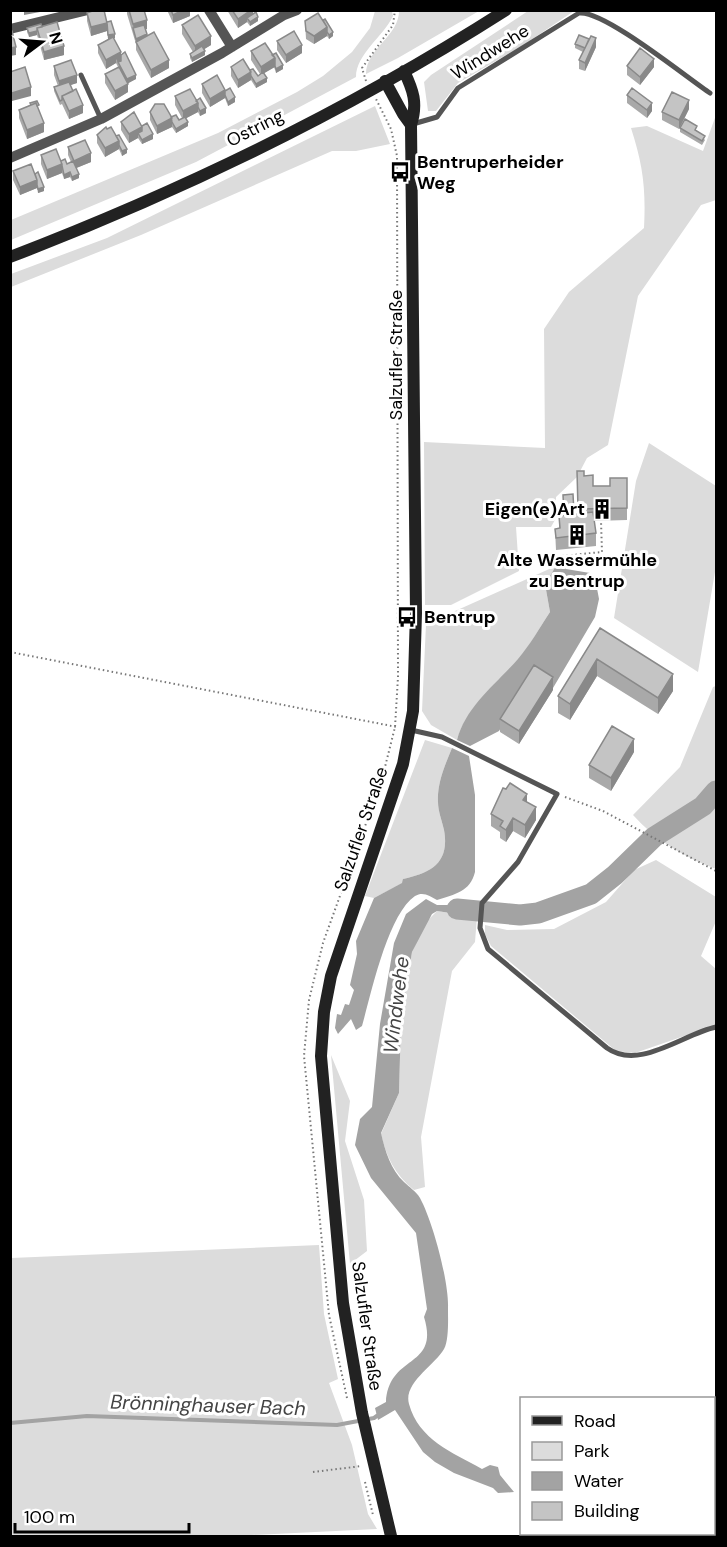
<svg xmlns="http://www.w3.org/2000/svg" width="727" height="1547" font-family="'DM Sans',sans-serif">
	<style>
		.green { fill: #dcdcdc }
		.water { fill: #a3a3a3 }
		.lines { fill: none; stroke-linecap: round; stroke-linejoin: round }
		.stream { stroke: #a3a3a3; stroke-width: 4 }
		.river { stroke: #a3a3a3; stroke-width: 21 }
		.motorway-casing { stroke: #dbdbdb; stroke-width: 20 }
		.path { stroke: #777; stroke-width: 2; stroke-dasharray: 1.5 3; stroke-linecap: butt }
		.service { stroke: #555; stroke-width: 5 }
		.minor { stroke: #555; stroke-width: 10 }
		.secondary { stroke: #222; stroke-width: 12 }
		.motorway { stroke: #000; stroke-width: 18 }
		.wall { fill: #a9a9a9 }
		.shaded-wall { fill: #898989 }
		.building { fill: #c4c4c4; stroke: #898989; stroke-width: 1.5 }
		.labels { text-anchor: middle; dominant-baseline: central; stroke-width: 6; stroke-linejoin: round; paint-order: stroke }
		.street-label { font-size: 18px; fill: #000; stroke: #fff }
		.poi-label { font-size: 18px; font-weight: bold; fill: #000; stroke: #fff; text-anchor: start }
		.water-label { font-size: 20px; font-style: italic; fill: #444; stroke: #fff }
	</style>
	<rect width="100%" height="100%" fill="#fff"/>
	<path class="green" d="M 375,11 L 392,11 L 393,16 C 383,37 356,54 356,77 L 196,162 L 11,240 L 11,220 L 218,133 L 297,92 L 323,76 L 352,52 L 370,28 Z
		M 399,11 L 399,10 L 479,11 L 398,58 L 366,74 C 366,49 399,36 399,11 Z
		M 528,11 L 574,11 L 525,44 L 458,83 L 436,111 L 428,111 L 424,82 L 431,75 Z
		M 375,106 L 390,144 L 356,151 L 332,151 L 141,235 L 11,287 L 11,274 L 107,238 Z
		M 716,115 L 716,200 L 701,205 L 638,296 L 608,445 L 587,458 L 577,477 L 556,497 L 556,518 L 551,527 L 516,527 L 519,571 L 451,605 L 425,605 L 424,442 L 545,448 L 544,329 L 569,292 L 644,228 C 646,189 643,165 631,128 L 647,126 L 703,151 Z
		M 649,443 L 716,486 L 716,566 L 698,672 L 614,618 L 636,481 Z
		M 556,566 L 545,584 L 550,612 C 540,627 530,645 519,659 C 497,684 467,706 457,740 L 431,725 L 422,711 L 426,624 Z
		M 716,686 L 716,869 C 686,858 655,840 633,815 L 680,767 L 713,687 Z
		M 425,740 L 452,748 C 445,765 437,783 438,802 C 438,811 442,821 444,830 C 450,863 431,873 403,879 L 403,883 L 374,898 L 365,896 Z
		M 656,860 L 716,897 L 716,921 L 701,956 L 716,969 L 716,1025 L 635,1053 L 616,1051 L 491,946 L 485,934 L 485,925 L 507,930 L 554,929 L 606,902 L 634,870 Z
		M 437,911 L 477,917 L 475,942 L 452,971 L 421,1137 L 425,1187 L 414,1190 C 395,1175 386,1156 381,1134 L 399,1093 L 401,1020 L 412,952 L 426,922 Z
		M 331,1055 L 350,1101 L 345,1141 L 364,1200 L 367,1251 L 350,1264 Z
		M 319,1245 L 324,1314 L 338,1379 L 329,1383 L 352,1445 L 368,1514 L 377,1529 L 231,1536 L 11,1536 L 11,1258 Z"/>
	<path class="water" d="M 564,564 L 566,569 L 590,573 L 595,578 L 599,599 L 595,617 L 553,688 L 534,676 L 499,731 L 470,746 L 457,740 C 466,706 496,684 518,659 C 530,645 540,627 550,612 L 545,584 L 556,566 Z
		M 452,748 L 469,756 L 475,795 L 475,872 C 470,892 455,894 437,900 C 430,896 423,891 415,896 C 388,914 371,994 362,1026 L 356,1030 L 351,1019 L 338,1034 L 335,1028 L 337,1014 L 341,1015 L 345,1004 L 349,1005 L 354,990 L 350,985 L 357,954 L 356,941 L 374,898 L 402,883 L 403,879 C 431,873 450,863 444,830 C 442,821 438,811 438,802 C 437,783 445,765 452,748 Z
		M 426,899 L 437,905 L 478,905 L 477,917 L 437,911 L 432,914 L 412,952 L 401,1020 L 399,1093 L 381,1133 C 385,1151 391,1170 404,1182 C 410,1188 416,1191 420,1198 C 433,1222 449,1282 448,1308 C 448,1318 449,1341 444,1349 C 435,1365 403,1383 409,1404 C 419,1440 452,1452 482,1469 L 490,1465 L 498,1467 L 500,1475 L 514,1492 L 498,1493 L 493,1488 L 454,1473 L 435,1462 L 423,1452 L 395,1410 L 378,1420 L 375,1408 L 386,1402 C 389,1353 440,1369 424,1317 L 427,1309 L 416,1233 L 371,1178 L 355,1145 L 360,1119 L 372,1107 L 380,1024 L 394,943 L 406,914 Z"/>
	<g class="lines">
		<path class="stream" d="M 10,1423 L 87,1416 L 337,1425 L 374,1418 L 381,1413"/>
		<path class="river" d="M 457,909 L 520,915 L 538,913 L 591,894 L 615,875 L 654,837 L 703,806 L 716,791"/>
		<g class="motorway-casing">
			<path id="motorway" d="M 714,1529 L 716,1529
				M 583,1536 L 638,1534"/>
		</g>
		<path class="path" d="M 366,81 L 362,68 L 393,25 L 395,10
			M 562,556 L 602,552 L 601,521
			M 10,652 L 397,727
			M 565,797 L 603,811 L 716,871
			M 347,1398 L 329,1315 L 304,1056 L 309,1000 L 323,943 L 382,779 L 395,727 L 398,677 L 397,156 L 391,129 L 376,99
			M 313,1472 L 362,1466
			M 365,1482 L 373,1515"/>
		<path class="service" d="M 81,75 L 101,119
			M 413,124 L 437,117 L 458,88 L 579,13 C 604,10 686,77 710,93
			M 411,730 L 442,737 L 557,794 L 518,862 L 482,903 L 480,928 L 488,949 L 607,1048 C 639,1071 683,1034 716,1027"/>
		<path class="minor" d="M 209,10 L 232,47
			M 10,29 L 88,10
			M 10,158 L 101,119 L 222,53 L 284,15 L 297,10"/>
		<path class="secondary" d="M 385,81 L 403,114 L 411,125
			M 10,257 C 182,191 351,109 506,10
			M 391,1536 L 362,1413 L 343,1303 L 321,1056 L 324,1012 L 331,976 L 403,764 L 413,711 L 416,613 L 411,125 C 418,103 413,90 404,71"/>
		<use href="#motorway" class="motorway"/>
	</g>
	<path class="wall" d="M 127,10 L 144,10 L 147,29 L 145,29 L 147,36 L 169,68 L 151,78 L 136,50 L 136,43 L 136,44 L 127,14 Z
		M 167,10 L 190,10 L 190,16 L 173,23 Z
		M 227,10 L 253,10 L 253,14 L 258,21 L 250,26 L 247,22 L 238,28 Z
		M 87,13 L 107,22 L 115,38 L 114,38 L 121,55 L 136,79 L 127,83 L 128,92 L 115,100 L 105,83 L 105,74 L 118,67 L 116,63 L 106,69 L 98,53 L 98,45 L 108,39 L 107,31 L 91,36 L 87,21 Z
		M 318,13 L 333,36 L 329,39 L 327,36 L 314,44 L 306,39 L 305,21 Z
		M 182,25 L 211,45 L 204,49 L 205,55 L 192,62 L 190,58 L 190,54 L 193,52 L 182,34 Z
		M 42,27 L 64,55 L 44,60 L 37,35 L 29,37 L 27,32 L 27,28 Z
		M 589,39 L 596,47 L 585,71 L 579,69 L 579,60 L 583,52 L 575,48 L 575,44 Z
		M 277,41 L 302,53 L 286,63 L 277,50 Z
		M 251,51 L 272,55 L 283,69 L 276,73 L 274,67 L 264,73 L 267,82 L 256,88 L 251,80 L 238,88 L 231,76 L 231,67 L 250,70 L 258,76 L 260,74 L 251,60 Z
		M 54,66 L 77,83 L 70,85 L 83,113 L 69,119 L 62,104 L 60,105 L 54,91 L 54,87 L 58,86 L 54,75 Z
		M 627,66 L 654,67 L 640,85 L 627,75 Z
		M 202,84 L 225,91 L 235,102 L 228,106 L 225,98 L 210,107 L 202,93 Z
		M 627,95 L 652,111 L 647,118 L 627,103 Z
		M 175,96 L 196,101 L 206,113 L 200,116 L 198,112 L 186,118 L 188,126 L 176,133 L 172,127 L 157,134 L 150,120 L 150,112 L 171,117 L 179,120 L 182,118 L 175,105 Z
		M 30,105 L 39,110 L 44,132 L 27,139 L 19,118 L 19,110 Z
		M 689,109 L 679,129 L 662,120 L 662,112 Z
		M 121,122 L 142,126 L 153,139 L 142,144 L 138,138 L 129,143 L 121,130 Z
		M 680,128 L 697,130 L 697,131 L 705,140 L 702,145 L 680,132 Z
		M 107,129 L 127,153 L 122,156 L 119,149 L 105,157 L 97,143 L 97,135 Z
		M 68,147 L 91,162 L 76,168 L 79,178 L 72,181 L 70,177 L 64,179 L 62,173 L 47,179 L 41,164 L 41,155 L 67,164 L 71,162 L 68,155 Z
		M 13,171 L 35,174 L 44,191 L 38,193 L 37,188 L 20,195 L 13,180 Z
		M 577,471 L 584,476 L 593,486 L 610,486 L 627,478 L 627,520 L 594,521 L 596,533 L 596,546 L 556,550 L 555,529 L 559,528 L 559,516 L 564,516 L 563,495 L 573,494 L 574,514 L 578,514 Z
		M 600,628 L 673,691 L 658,714 L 597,676 L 570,720 L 558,713 L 558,696 Z
		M 553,690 L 519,744 L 500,732 L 500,719 Z
		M 634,752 L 611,791 L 589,778 L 589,765 Z
		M 527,802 L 536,820 L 525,838 L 513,831 L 506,842 L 500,838 L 500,832 L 491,826 L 491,814 Z"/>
	<path class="shaded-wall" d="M 24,10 L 40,10 L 40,12 L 24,15 Z
		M 183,10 L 190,10 L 190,16 L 173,23 L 173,15 Z
		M 251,10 L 253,10 L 253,18 L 247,18 L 247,22 L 238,28 L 238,19 Z
		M 258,17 L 258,21 L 250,26 L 250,22 Z
		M 147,20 L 147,29 L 134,32 L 133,24 Z
		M 107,23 L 107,31 L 91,36 L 91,27 Z
		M 327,27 L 327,36 L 314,44 L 314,36 Z
		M 37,31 L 37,35 L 29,37 L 29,33 Z
		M 333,32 L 333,36 L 329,39 L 329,35 Z
		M 115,34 L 115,38 L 108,40 L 108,35 Z
		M 147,34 L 147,38 L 136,44 L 136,39 Z
		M 211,36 L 211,45 L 195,55 L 195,46 Z
		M 596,38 L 596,47 L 585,71 L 585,63 Z
		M 302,45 L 302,53 L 286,63 L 286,55 Z
		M 64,46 L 64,55 L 44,60 L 44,52 Z
		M 16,47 L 16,55 L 10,56 L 10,48 Z
		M 205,51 L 205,55 L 192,62 L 192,58 Z
		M 121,52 L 121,61 L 118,62 L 116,59 L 116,63 L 106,69 L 106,60 Z
		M 275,58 L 275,67 L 261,75 L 261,67 Z
		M 654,59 L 654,67 L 640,85 L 640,77 Z
		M 169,60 L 169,68 L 151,78 L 151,70 Z
		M 283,65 L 283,69 L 276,73 L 276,69 Z
		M 251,72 L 251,80 L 238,88 L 238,80 Z
		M 77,75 L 77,83 L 59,89 L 59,81 Z
		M 136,75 L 136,79 L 127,84 L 127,79 Z
		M 267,78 L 267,82 L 256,88 L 256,84 Z
		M 128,84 L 128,92 L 115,100 L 115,91 Z
		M 31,87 L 31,96 L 12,101 L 12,93 Z
		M 225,90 L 225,98 L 210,107 L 210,99 Z
		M 235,97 L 235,102 L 228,106 L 228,102 Z
		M 689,100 L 689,109 L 679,129 L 679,120 Z
		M 198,103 L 198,112 L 183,120 L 183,111 Z
		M 652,103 L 652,111 L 647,118 L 647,110 Z
		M 83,105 L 83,113 L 69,119 L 69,111 Z
		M 206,108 L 206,113 L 200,116 L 200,111 Z
		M 172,118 L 172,127 L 157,134 L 157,126 Z
		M 188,122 L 188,126 L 176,133 L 176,129 Z
		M 44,123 L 44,132 L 27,139 L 27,130 Z
		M 142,127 L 142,136 L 138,133 L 138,138 L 129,143 L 129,134 Z
		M 153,134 L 153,139 L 142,144 L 142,140 Z
		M 119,141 L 119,149 L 105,157 L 105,148 Z
		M 127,149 L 127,153 L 122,156 L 122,151 Z
		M 91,153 L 91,162 L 74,169 L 74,161 Z
		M 62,164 L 62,173 L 47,179 L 47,170 Z
		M 70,172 L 70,177 L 64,179 L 64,175 Z
		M 79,174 L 79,178 L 72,181 L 72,177 Z
		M 37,180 L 37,188 L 20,195 L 20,187 Z
		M 44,187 L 44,191 L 38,193 L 38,189 Z
		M 597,659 L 597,676 L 570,720 L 570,704 Z
		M 673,674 L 673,691 L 658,714 L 658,698 Z
		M 553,677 L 553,690 L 519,744 L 519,731 Z
		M 634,739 L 634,752 L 611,791 L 611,778 Z
		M 527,794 L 527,806 L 523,800 Z
		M 536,807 L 536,820 L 525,838 L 525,825 Z
		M 513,818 L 513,831 L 506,842 L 506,830 Z"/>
	<path class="building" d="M 95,10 L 104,10 L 107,23 L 91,27 L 87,13 Z
		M 129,10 L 144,10 L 147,20 L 133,24 Z
		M 171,10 L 183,10 L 173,15 Z
		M 232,10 L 251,10 L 238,19 Z
		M 256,12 L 258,17 L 250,22 L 247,18 Z
		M 318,13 L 327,27 L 314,36 L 306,31 L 305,21 Z
		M 198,15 L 211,36 L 195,46 L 182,25 Z
		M 325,19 L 333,32 L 329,35 L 327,32 L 327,27 L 323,20 Z
		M 111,21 L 115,34 L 108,35 L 107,22 Z
		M 57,22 L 64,46 L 44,52 L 37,28 Z
		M 41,24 L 42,27 L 37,28 L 37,31 L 29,33 L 27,28 Z
		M 144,25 L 147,34 L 136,39 L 133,28 Z
		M 10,31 L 12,31 L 16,47 L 10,48 Z
		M 294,31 L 302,45 L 286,55 L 277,41 Z
		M 154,32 L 169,60 L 151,70 L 136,42 Z
		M 579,35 L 589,39 L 585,48 L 575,44 Z
		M 591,36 L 596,38 L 585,63 L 579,60 Z
		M 113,37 L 121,52 L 106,60 L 98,45 Z
		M 265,43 L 275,58 L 261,67 L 251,51 Z
		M 202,46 L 205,51 L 192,58 L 190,54 Z
		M 640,48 L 654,59 L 640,77 L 627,66 Z
		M 125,52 L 136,75 L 127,79 L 118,62 L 121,61 L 121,55 Z
		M 276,53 L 283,65 L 276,69 L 275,66 L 275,58 L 272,55 Z
		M 243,59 L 251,72 L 238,80 L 231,67 Z
		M 71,60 L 77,75 L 59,81 L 54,66 Z
		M 25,67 L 31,87 L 12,93 L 10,89 L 10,72 Z
		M 119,67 L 128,84 L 115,91 L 105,74 Z
		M 253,69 L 258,76 L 263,72 L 267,78 L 256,84 L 251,76 L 250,70 Z
		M 217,75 L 225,90 L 210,99 L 202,84 Z
		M 69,82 L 73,91 L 62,96 L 62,100 L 60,101 L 54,87 Z
		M 230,88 L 235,97 L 228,102 L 225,95 L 225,91 Z
		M 632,88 L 652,103 L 647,110 L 627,95 Z
		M 76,89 L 83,105 L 69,111 L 62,96 Z
		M 190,89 L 198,103 L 183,111 L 175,96 Z
		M 672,92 L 689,100 L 679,120 L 662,112 Z
		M 200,98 L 206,108 L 200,111 L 198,107 L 198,103 L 196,101 Z
		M 37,101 L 39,105 L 37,106 L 36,103 L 31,105 L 30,103 Z
		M 36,103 L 44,123 L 27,130 L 19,110 Z
		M 155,104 L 164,104 L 172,118 L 157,126 L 150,112 Z
		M 134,112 L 142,127 L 129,134 L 121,122 Z
		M 176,115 L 179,120 L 185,117 L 188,122 L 176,129 L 172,122 L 171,117 Z
		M 685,119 L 697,126 L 695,130 L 705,136 L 702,141 L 680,128 Z
		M 147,123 L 153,134 L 142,140 L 138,133 L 142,131 L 142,126 Z
		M 106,127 L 107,129 L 111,127 L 119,141 L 105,148 L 97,135 Z
		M 119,135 L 127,149 L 122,151 L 119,145 L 119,141 L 116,136 Z
		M 85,140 L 91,153 L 74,161 L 68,147 Z
		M 56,149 L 62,164 L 47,170 L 41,155 Z
		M 65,159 L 67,164 L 73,161 L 79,174 L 72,177 L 70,172 L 64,175 L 61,161 Z
		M 31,164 L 37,180 L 20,187 L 13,171 Z
		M 38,172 L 44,187 L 38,189 L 37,185 L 37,180 L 35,174 Z
		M 577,471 L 584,471 L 584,476 L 593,475 L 593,486 L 610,486 L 610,478 L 627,478 L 627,508 L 578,509 Z
		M 573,494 L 574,513 L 564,514 L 563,495 Z
		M 593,512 L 596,533 L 556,538 L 555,529 L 560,528 L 559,516 Z
		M 600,628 L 673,674 L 658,698 L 597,659 L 570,704 L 558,696 Z
		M 534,665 L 553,677 L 519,731 L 500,719 Z
		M 612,726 L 634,739 L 611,778 L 589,765 Z
		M 510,783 L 527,794 L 523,800 L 536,807 L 525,825 L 513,818 L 506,830 L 500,826 L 503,821 L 491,814 L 503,788 L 506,789 Z"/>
	<defs>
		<g id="bus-bare" transform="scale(1.62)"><path d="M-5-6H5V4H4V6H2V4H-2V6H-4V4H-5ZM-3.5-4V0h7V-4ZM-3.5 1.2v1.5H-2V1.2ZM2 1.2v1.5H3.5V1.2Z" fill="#000" stroke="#fff" stroke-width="2.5" paint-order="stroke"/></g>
		<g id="building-bare" transform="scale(1.62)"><path d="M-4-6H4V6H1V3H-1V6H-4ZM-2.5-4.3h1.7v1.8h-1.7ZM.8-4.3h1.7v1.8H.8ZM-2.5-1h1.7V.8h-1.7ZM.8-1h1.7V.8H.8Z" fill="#000" stroke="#fff" stroke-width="2.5" paint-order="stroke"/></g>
	</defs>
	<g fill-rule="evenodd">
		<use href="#bus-bare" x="400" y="172"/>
		<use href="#building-bare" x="602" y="509"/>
		<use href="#building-bare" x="577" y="535"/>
		<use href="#bus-bare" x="407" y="617"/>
	</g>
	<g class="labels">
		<g class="street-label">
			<text transform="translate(490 52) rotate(-32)">Windwehe</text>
			<text transform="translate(255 128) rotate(-27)">Ostring</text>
			<text transform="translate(396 355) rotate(-90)">Salzufler Straße</text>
			<text transform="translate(361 829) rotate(-71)">Salzufler Straße</text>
			<text transform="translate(367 1326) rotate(82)">Salzufler Straße</text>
		</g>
		<g class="poi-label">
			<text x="417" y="162">Bentruperheider<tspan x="417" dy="21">Weg</tspan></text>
			<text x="585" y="509" text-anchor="end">Eigen(e)Art</text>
			<text x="577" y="560" text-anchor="middle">Alte Wassermühle<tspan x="577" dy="21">zu Bentrup</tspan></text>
			<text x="424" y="617">Bentrup</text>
		</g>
		<g class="water-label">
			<text transform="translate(396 1005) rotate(-83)">Windwehe</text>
			<text transform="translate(208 1405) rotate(2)">Brönninghauser Bach</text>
		</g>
	</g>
	<rect width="727" height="1547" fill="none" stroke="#000000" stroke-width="24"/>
	<rect x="520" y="1397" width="195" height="138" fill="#ffffff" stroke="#999999" stroke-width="1.5"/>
	<rect x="532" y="1416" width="30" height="9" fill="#222222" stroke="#999999" stroke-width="1.5"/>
	<text x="574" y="1427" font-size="18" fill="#000000">Road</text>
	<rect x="532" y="1442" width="30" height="18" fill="#dcdcdc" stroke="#999999" stroke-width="1.5"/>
	<text x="574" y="1457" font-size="18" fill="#000000">Park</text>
	<rect x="532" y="1472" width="30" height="18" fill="#a3a3a3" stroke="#999999" stroke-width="1.5"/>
	<text x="574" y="1487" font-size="18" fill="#000000">Water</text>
	<rect x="532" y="1502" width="30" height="18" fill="#c4c4c4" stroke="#999999" stroke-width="1.5"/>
	<text x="574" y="1517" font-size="18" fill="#000000">Building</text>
	<g transform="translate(42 42) rotate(74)" stroke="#ffffff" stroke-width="4.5" paint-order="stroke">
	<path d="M0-4.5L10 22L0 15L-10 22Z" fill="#000000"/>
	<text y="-9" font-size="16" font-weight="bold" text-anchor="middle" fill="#000000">N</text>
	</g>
	<path d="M15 1523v9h174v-9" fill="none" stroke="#000000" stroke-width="3"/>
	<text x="24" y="1523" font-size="18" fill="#000000" stroke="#ffffff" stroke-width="4.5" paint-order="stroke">100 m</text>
</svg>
